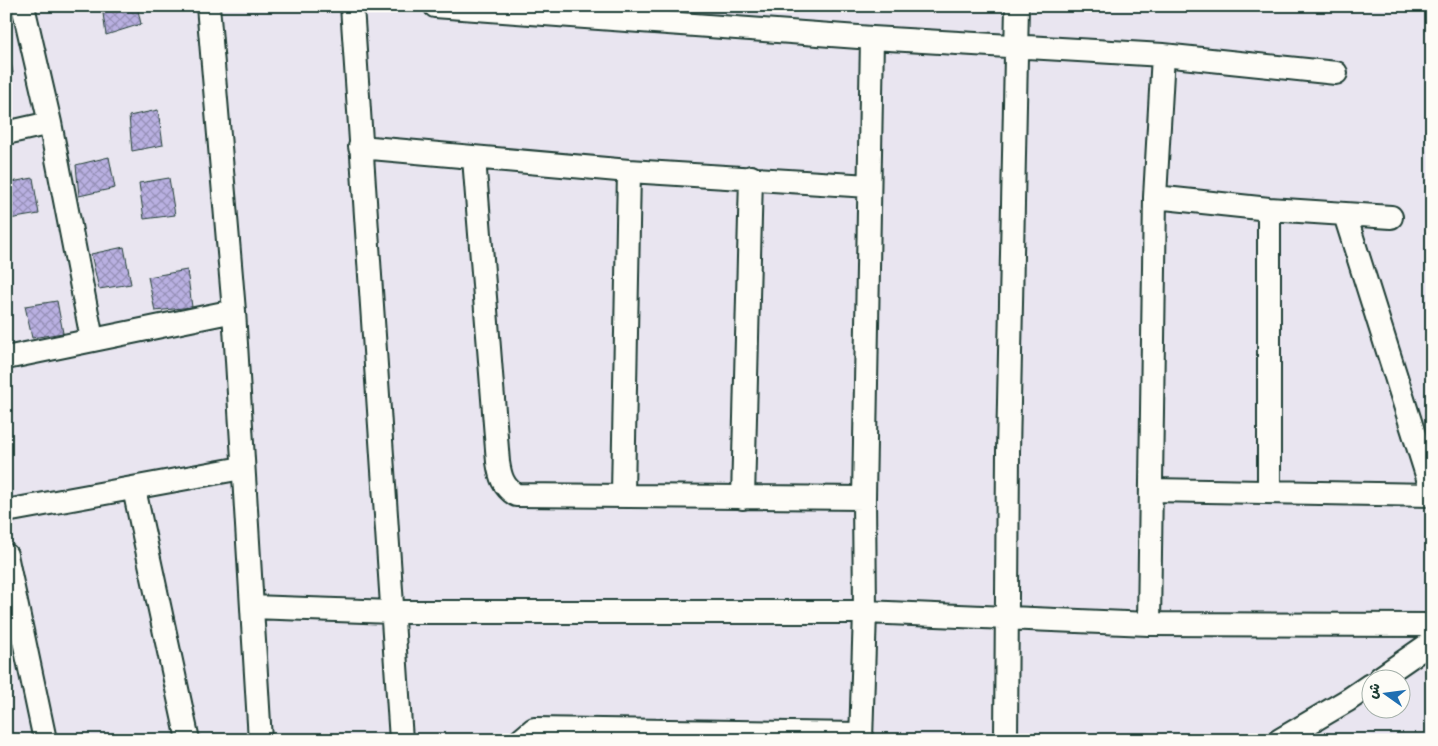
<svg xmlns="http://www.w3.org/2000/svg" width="1438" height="746" font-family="Pangolin,'Playpen Sans Arabic',sans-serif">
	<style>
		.building { fill: url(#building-cross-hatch); stroke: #1f3d34 }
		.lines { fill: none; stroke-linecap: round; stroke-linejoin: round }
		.minor-casing { stroke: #1f3d34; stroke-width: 26 }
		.minor { stroke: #fdfcf7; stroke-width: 22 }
	</style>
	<defs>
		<pattern id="building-cross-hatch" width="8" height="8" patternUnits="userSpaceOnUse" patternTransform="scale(1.25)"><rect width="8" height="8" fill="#b9b0e1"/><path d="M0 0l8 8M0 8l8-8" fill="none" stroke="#9690b7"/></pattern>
	</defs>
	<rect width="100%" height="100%" fill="#e9e5f0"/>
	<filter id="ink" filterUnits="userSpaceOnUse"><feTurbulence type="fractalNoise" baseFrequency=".02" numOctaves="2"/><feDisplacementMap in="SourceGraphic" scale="10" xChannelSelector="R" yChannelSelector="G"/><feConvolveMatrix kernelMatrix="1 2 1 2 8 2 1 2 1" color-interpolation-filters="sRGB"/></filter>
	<g filter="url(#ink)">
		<path class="building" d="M 102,6 L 137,6 L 141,24 L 106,35 Z
			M 6,36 L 13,73 L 6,75 Z
			M 158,110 L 163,145 L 132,151 L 129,116 Z
			M 109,157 L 115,188 L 79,196 L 76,165 Z
			M 33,178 L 39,214 L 9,219 L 6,211 L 6,183 Z
			M 169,178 L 175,215 L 144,219 L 139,183 Z
			M 124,247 L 131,284 L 99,289 L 91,254 Z
			M 187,270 L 192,307 L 155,311 L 148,277 Z
			M 57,301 L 63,333 L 32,338 L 25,306 Z
			M 149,734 L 151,740 L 134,740 Z"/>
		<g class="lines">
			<g class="minor-casing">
				<path id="minor" d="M 23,6 L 50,123 L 92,339
					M 208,6 L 234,311 L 260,740
					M 352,6 L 401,740
					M 435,6 L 872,38 L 1163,55 L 1336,73
					M 6,133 L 50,123
					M 360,147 L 629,171 L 869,186
					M 474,158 L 498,462 C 500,476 503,487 516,495 L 864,498
					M 1155,197 L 1269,209 L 1391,217
					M 1345,215 L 1432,491
					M 6,358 L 234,311
					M 134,489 L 188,740
					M 1151,490 L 1432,495
					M 1269,492 L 1269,209
					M 623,494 L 629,171
					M 743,498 L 751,177
					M 6,511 L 242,468
					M 6,555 L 45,740
					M 252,607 L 392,612 L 865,612 L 1149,624 L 1432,625
					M 1149,624 L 1155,197 L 1163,55
					M 1380,678 L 1432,642
					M 521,740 L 534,729 L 860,734
					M 861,740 L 865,612 L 864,498 L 872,38
					M 1006,740 L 1008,452 L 1017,6
					M 1280,740 L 1348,700 L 1370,685"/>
			</g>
			<use href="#minor" class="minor"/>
		</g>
	</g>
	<rect width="1438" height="746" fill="none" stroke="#fdfcf7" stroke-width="25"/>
	<rect x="12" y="12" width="1413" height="721" fill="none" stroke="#1f3d34" stroke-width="2" filter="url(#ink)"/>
	<g transform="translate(1386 694) rotate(284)"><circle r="24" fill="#fdfcf7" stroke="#a4b0a9"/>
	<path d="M0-4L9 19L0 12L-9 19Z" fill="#1f6fb2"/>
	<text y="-8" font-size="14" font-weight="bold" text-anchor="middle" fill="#1f3d34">ش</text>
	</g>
</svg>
